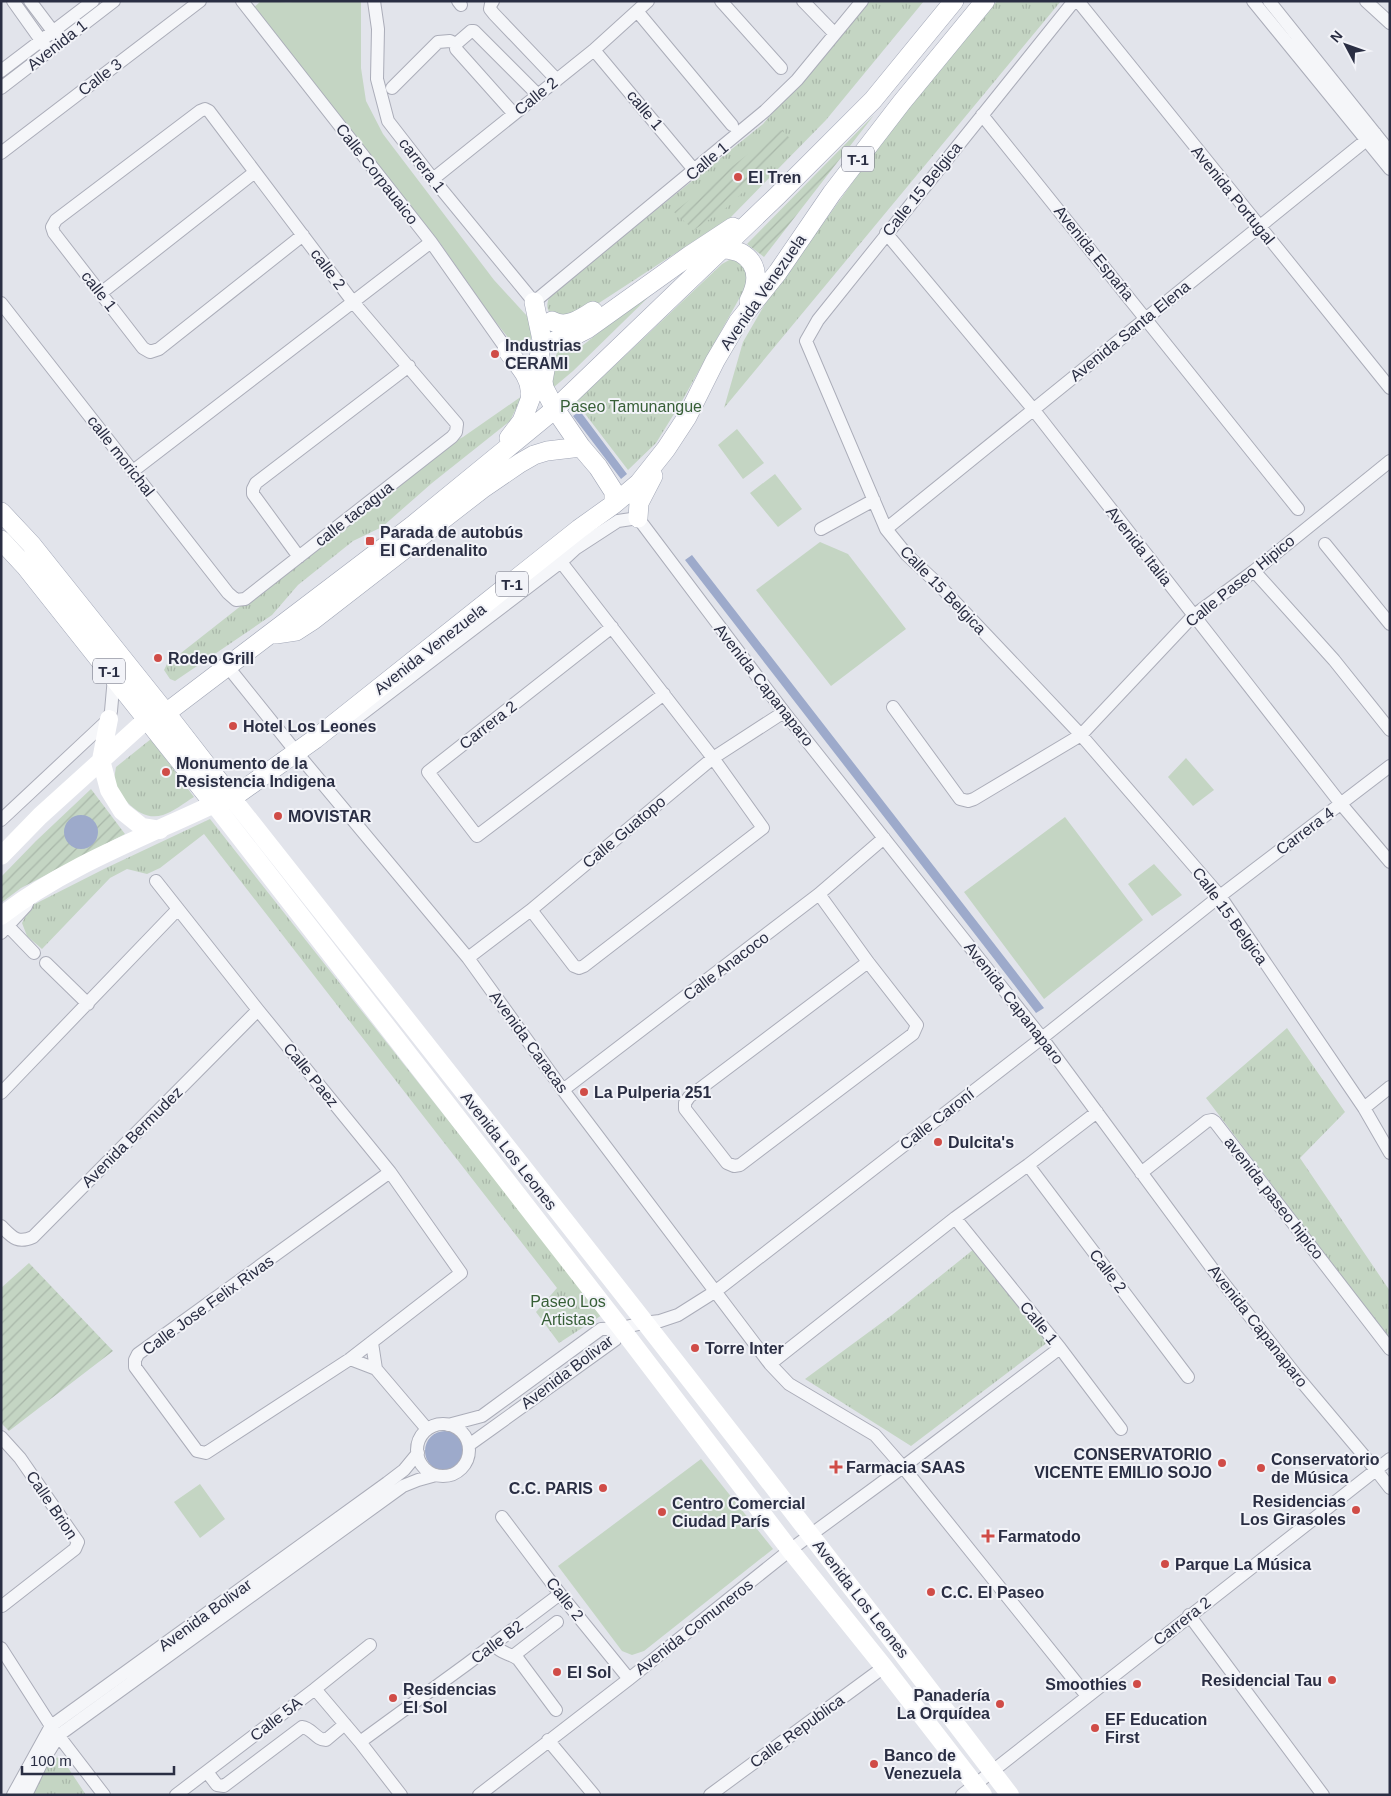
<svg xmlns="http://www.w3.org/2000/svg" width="1391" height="1796" font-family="Arial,sans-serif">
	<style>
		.grass { fill: #c4d5c3 }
		.park { fill: url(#park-tufts) }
		.garden { fill: url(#garden-furrows) }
		.water { fill: #9daacb }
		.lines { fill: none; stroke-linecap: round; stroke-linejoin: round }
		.street-casing { stroke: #abadb9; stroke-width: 14 }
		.primary-casing { stroke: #a1a6b6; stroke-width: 20 }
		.street { stroke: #f5f6f9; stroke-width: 12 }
		.secondary { stroke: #fff; stroke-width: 18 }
		.primary { stroke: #fff; stroke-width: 19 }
		.poi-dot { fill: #d04c47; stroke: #f2f3f8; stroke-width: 2 }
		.labels { text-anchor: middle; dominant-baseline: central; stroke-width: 4; stroke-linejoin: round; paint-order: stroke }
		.shield { fill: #f2f3f8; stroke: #666979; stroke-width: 1 }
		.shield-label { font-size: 15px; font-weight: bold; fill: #2a2e43 }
		.street-label { font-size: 16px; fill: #2a2e43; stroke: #f2f3f8 }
		.poi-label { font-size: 16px; font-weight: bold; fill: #2a2e43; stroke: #f2f3f8; text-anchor: start }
		.park-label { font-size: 16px; fill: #375f37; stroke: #f2f3f8 }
	</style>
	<defs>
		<pattern id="park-tufts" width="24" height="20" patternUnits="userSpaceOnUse" patternTransform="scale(1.25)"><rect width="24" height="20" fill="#c4d5c3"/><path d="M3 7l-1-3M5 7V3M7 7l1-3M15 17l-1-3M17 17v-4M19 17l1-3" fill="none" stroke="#a9b7a9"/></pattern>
		<pattern id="garden-furrows" width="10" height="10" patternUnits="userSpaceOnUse" patternTransform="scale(1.25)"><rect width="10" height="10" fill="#c4d5c3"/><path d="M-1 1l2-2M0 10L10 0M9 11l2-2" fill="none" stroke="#a9b7a9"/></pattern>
	</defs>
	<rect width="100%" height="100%" fill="#e2e4eb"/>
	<path class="grass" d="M 261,1 C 273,1 287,4 298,1 L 361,1 L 361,68 L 366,101 L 383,134 L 494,280 L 527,316 L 533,329 L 530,342 L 524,348 L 518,350 L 491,316 L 440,243 L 252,9 Z
		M 670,276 L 573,371 L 554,387 L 547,377 L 560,346 L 572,343 L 575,349 L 582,346 Z
		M 737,429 L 764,463 L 743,479 L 718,445 Z
		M 775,474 L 802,509 L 778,527 L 750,493 Z
		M 820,542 L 848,554 L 906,629 L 831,686 L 756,590 Z
		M 1186,758 L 1214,790 L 1193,806 L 1168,777 Z
		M 1065,817 L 1143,920 L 1044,999 L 964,892 Z
		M 1154,864 L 1182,895 L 1152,916 L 1128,884 Z
		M 701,1459 L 773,1549 L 644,1651 L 632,1655 L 622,1651 L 558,1566 Z
		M 200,1484 L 225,1519 L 200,1538 L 174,1502 Z"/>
	<path class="park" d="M 866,1 L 924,1 L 826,120 L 731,217 L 579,316 L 553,317 C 546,309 546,305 550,295 L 763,124 Z
		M 997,1 L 1061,1 L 724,408 L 743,342 L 765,304 L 904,111 Z
		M 731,259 L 743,260 L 749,281 L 682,401 L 656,443 L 628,470 L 576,402 L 722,264 Z
		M 522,396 L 510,421 L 432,483 L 382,527 L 353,541 L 298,585 L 272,615 L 175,681 L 170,679 L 164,670 L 167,664 L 443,447 L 463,437 Z
		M 151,739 L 194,797 C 184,803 173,812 163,815 C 140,822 125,800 113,785 L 116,767 Z
		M 210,819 L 602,1315 L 559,1343 L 536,1312 L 557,1288 L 204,834 L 160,868 L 147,874 L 127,869 L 110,878 L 42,949 L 27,936 L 22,923 L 31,906 L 106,868 Z
		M 1287,1028 L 1345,1112 L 1300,1158 L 1390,1291 L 1390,1340 L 1206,1098 Z
		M 974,1249 L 1048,1342 L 911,1446 L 805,1379 L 892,1315 Z
		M 61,1757 L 86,1795 L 31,1795 L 50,1759 Z"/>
	<path class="garden" d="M 874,115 L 764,257 L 747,244 Z
		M 780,129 L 793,141 L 730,205 L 694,230 L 674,212 Z
		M 91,789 L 125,834 L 21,888 L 1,903 L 1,877 L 36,841 Z
		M 29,1263 L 113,1351 L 9,1431 L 1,1423 L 1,1288 Z"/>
	<path class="water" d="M 580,411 L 627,474 L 621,479 L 573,416 Z
		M 692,555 L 1044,1008 L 1036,1013 L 685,560 Z
		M64 832a17 17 0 1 1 34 0a17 17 0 1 1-34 0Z
		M425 1451a20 20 0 1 1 40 0a20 20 0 1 1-40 0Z"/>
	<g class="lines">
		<g class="street-casing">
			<path id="street" d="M 13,1 L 45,46
				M 30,1 L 58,38
				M 242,1 L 431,242 L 507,350
				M 374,1 L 378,29 L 377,79 L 388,121 L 433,179 L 534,302 L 765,111 L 797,80 L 862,1
				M 458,1 L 461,5
				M 493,1 L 491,4 L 490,9 L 494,14 L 557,80
				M 721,1 L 781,68
				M 803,1 L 835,34
				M 1074,1 L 818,320 L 806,341 L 886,529 L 907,555 L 939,585 L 1081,735 L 1220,896 L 1364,1108 L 1390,1153
				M 1078,1 L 1390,388
				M 1253,1 L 1390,169
				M 1269,1 L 1390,152
				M 1366,1 L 1390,23
				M 637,11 L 732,125
				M 594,50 L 695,171
				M 1,71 L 93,1
				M 1,88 L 114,1
				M 392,88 L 438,42 L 450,41 L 456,44
				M 514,114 L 456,49 L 456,44 L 471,31 L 474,31 L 538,95
				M 982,115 L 1298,509
				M 1,153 L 200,1
				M 433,179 L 594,50 L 648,1
				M 886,233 L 1033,409 L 1341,804 L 1390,862
				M 101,293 L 255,172
				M 1,303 L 228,593 L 236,600 L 245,599 L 452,437 L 456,432 L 457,424 L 353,302 L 209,111 L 205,109 L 200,111 L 56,220 L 52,227 L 54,233 L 143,348 L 150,352 L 159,349 L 303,235
				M 133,471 L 431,242
				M 821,529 L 874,500
				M 886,529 L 1375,133
				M 1325,544 L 1390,624
				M 299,557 L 253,494 L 253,489 L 256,483 L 409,366
				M 1254,571 L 1334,660 L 1390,730
				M 612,627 L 428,772 L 477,836 L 664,694
				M 228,667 L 297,753 L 468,958 L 563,1090 L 770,1364 L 789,1384 L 875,1435 L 903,1467 L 1087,1696
				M 893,707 L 960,799 L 968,801 L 974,799 L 1081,735 L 1193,616 L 1254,571 L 1390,461
				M 358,717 L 561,562 L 575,549 L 618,521 L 638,518 L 784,712 L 1042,1038 L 1214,1271 L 1296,1375 L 1376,1470 L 1390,1488
				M 1,820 L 109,719 L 111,711 L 114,677
				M 156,881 L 258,1010 L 390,1172 L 461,1273 L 350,1359 L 206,1453 L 197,1451 L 135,1367 L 135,1360 L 138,1354 L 390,1172
				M 819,894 L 868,962 L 917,1025 L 913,1034 L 740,1165 L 734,1166 L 727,1163 L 685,1109 L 685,1103 L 689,1097 L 868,962
				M 531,910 L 574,966 L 579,968 L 584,966 L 763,828 L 713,758 L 561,562
				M 8,926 L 34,953
				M 1,933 L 26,906 L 28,901
				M 468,958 L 531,910 L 713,758 L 784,712
				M 46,963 L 88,1004
				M 563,1090 L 819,894 L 884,838
				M 1,1093 L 178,909
				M 1364,1108 L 1390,1087
				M 1028,1165 L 1188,1377
				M 1141,1173 L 1207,1121 L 1212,1120 L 1215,1122 L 1390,1349
				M 955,1218 L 1060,1348 L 1121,1429
				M 1,1226 C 12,1237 17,1244 33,1237 L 258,1010
				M 372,1343 L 376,1369 L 427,1429
				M 350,1359 L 376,1369
				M 770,1364 L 955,1218 L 1028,1165 L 1097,1112
				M417 1450a26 26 0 1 1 52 0a26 26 0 1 1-52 0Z
				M 448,1425 L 482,1416 L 601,1329 L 621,1328 L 643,1323 L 660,1321 L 678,1315 L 716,1291 L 1042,1038 L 1220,896 L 1390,766
				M 1,1437 L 20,1458 L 78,1542 L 75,1549 L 2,1606
				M 469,1445 L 615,1340 L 621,1328
				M 502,1517 L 560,1594 L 629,1679
				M 1189,1615 L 1323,1795
				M 494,1645 C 503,1655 508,1652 518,1659 L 556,1710
				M 1,1648 L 51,1726 L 104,1795
				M 513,1656 L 557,1622
				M 315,1689 L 370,1645
				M 548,1740 L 594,1795
				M 360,1742 L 467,1664 L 560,1594
				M 207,1772 L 217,1785 L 224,1786 L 302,1727 C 312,1728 316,1740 326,1740 L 345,1724
				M 13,1795 L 51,1726 L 387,1483 L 404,1470 L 418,1453
				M 26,1795 L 41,1764 L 59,1735 L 403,1486 L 418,1480 L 436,1475
				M 176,1795 L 315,1689 L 360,1742 L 401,1795
				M 479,1795 L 629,1679 L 790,1550 L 903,1467 L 1060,1348
				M 710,1795 L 884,1667
				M 962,1795 L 1390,1459"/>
		</g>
		<g class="primary-casing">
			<path id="primary" d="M 714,247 C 722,249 733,249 741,253 C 760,264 758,284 749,301
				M 552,321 C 566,329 581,319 593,311
				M 554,341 C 566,341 577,334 587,329 L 689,256 L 733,227
				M 507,350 C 516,363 532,377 530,394
				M 545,370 L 543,381 L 544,388 L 555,409 L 581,447 L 598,467 L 614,492 L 614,504
				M 509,438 L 522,421 L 534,389 L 542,340 L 534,302
				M 1,512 L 31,544 L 166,713 L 232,798
				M 638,518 L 639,503 L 653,476
				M 1,540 L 26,567 L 214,804 L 232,798 L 315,739 L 579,529 L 614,504 L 639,483 L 666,449 L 687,417 L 715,361 L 738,322 L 778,272 L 832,193 L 902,102 L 985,1
				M 276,634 L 296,631 L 313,620 L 482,489 L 520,463 L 534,455 L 547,451 L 581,447
				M 146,720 L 166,713 L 412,526 L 555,409 L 777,196 L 873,100 L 954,1"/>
		</g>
		<use href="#street" class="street"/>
		<path class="secondary" d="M 109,719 L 101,760 L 109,790 L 122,811 L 142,827 L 160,830
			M 232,798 C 493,1129 755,1459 1010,1795
			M 1,856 L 40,816 L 146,720
			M 1,916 C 64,867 142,838 214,804 L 621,1328 L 790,1550 L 884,1667 L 983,1795"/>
		<use href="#primary" class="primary"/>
	</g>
	<g class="poi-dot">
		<circle cx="738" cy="177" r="5"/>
		<circle cx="495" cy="354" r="5"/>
		<rect x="365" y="536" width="10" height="10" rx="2.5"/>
		<circle cx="158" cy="658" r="5"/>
		<circle cx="233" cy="726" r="5"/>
		<circle cx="166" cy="772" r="5"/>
		<circle cx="278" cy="816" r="5"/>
		<circle cx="584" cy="1092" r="5"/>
		<circle cx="938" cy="1142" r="5"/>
		<circle cx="695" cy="1348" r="5"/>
		<circle cx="1222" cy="1463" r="5"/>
		<path d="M833.5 1459.5h5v5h5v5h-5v5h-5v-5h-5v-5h5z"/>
		<circle cx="1261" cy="1468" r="5"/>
		<circle cx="603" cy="1488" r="5"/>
		<circle cx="1356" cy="1510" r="5"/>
		<circle cx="662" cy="1512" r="5"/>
		<path d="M985.5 1528.5h5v5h5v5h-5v5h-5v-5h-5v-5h5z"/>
		<circle cx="1165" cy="1564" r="5"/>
		<circle cx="931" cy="1592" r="5"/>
		<circle cx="557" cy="1672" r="5"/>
		<circle cx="1332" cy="1680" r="5"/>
		<circle cx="1137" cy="1684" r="5"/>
		<circle cx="393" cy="1698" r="5"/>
		<circle cx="1000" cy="1704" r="5"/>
		<circle cx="1095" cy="1728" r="5"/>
		<circle cx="874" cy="1764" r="5"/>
	</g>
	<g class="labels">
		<g class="shield">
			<rect x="842" y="146.5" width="32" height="25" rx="4"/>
			<rect x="496" y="571.5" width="32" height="25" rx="4"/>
			<rect x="93" y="658.5" width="32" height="25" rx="4"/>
		</g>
		<g class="shield-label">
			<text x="858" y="159">T-1</text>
			<text x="512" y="584">T-1</text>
			<text x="109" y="671">T-1</text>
		</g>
		<g class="street-label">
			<text transform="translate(57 45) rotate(-38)">Avenida 1</text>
			<text transform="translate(100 77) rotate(-37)">Calle 3</text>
			<text transform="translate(536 96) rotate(-39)">Calle 2</text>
			<text transform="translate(645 110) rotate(50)">calle 1</text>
			<text transform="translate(707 161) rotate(-40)">Calle 1</text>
			<text transform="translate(422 165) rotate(52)">carrera 1</text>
			<text transform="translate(377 174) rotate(52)">Calle Corpauaico</text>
			<text transform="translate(922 189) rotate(-51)">Calle 15 Belgica</text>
			<text transform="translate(1233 195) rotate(51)">Avenida Portugal</text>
			<text transform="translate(1094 253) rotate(51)">Avenida España</text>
			<text transform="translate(328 269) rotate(53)">calle 2</text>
			<text transform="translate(99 291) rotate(52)">calle 1</text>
			<text transform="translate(763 292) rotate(-55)">Avenida Venezuela</text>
			<text transform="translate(1130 331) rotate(-39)">Avenida Santa Elena</text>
			<text transform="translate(121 456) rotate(52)">calle morichal</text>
			<text transform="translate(354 514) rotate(-38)">calle tacagua</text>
			<text transform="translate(1139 546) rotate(52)">Avenida Italia</text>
			<text transform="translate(1240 581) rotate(-39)">Calle Paseo Hipico</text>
			<text transform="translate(943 590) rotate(46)">Calle 15 Belgica</text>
			<text transform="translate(430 649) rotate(-38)">Avenida Venezuela</text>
			<text transform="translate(764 685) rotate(52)">Avenida Capanaparo</text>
			<text transform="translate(488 725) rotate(-38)">Carrera 2</text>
			<text transform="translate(1305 831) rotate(-37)">Carrera 4</text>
			<text transform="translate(624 832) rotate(-40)">Calle Guatopo</text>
			<text transform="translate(1230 916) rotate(54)">Calle 15 Belgica</text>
			<text transform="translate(726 966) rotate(-37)">Calle Anacoco</text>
			<text transform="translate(1014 1003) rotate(52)">Avenida Capanaparo</text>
			<text transform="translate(529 1042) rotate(54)">Avenida Caracas</text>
			<text transform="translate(311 1075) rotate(51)">Calle Paez</text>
			<text transform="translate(937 1119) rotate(-38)">Calle Caroní</text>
			<text transform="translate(132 1137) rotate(-45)">Avenida Bermudez</text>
			<text transform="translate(509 1151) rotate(52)">Avenida Los Leones</text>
			<text transform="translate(1274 1198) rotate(52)">avenida paseo hipico</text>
			<text transform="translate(1108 1271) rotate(53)">Calle 2</text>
			<text transform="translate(208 1305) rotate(-36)">Calle Jose Felix Rivas</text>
			<text transform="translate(1039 1323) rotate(51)">Calle 1</text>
			<text transform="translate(1258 1326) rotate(52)">Avenida Capanaparo</text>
			<text transform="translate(567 1372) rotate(-37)">Avenida Bolivar</text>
			<text transform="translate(52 1505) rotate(56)">Calle Brion</text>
			<text transform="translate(565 1599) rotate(52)">Calle 2</text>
			<text transform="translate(861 1599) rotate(52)">Avenida Los Leones</text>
			<text transform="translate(205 1615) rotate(-36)">Avenida Bolivar</text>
			<text transform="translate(1182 1621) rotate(-38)">Carrera 2</text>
			<text transform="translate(694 1627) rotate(-38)">Avenida Comuneros</text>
			<text transform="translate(497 1642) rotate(-37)">Calle B2</text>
			<text transform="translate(276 1719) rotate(-38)">Calle 5A</text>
			<text transform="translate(797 1731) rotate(-36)">Calle Republica</text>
		</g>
		<g class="poi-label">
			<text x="748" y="177">El Tren</text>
			<text x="505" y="345">Industrias<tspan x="505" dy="18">CERAMI</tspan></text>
			<text x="380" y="532">Parada de autobús<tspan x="380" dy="18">El Cardenalito</tspan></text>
			<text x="168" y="658">Rodeo Grill</text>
			<text x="243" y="726">Hotel Los Leones</text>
			<text x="176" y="763">Monumento de la<tspan x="176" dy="18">Resistencia Indigena</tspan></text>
			<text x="288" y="816">MOVISTAR</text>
			<text x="594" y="1092">La Pulperia 251</text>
			<text x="948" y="1142">Dulcita's</text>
			<text x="705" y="1348">Torre Inter</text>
			<text x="1212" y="1454" text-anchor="end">CONSERVATORIO<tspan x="1212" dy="18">VICENTE EMILIO SOJO</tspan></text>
			<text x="1271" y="1459">Conservatorio<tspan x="1271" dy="18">de Música</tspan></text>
			<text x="846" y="1467">Farmacia SAAS</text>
			<text x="593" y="1488" text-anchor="end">C.C. PARIS</text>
			<text x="1346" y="1501" text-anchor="end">Residencias<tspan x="1346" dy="18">Los Girasoles</tspan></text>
			<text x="672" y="1503">Centro Comercial<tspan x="672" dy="18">Ciudad París</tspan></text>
			<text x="998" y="1536">Farmatodo</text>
			<text x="1175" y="1564">Parque La Música</text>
			<text x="941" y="1592">C.C. El Paseo</text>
			<text x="567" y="1672">El Sol</text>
			<text x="1322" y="1680" text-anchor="end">Residencial Tau</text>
			<text x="1127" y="1684" text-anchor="end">Smoothies</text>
			<text x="403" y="1689">Residencias<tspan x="403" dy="18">El Sol</tspan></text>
			<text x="990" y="1695" text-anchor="end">Panadería<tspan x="990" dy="18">La Orquídea</tspan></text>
			<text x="1105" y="1719">EF Education<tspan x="1105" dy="18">First</tspan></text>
			<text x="884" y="1755">Banco de<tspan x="884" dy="18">Venezuela</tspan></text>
		</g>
		<g class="park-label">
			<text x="631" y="406">Paseo Tamunangue</text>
			<text x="568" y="1301">Paseo Los<tspan x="568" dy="18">Artistas</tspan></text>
		</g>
	</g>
	<rect width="1391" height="1796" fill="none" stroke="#2a2e43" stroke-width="5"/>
	<g transform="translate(1346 45) rotate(311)" stroke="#f2f3f8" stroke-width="4" paint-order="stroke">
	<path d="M0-4L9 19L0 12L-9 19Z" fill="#2a2e43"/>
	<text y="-8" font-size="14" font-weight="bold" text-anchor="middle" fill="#2a2e43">N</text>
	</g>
	<path d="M22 1766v8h152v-8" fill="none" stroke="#2a2e43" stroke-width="2.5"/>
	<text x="30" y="1766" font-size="15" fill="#2a2e43" stroke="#f2f3f8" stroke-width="4" paint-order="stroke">100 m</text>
</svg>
